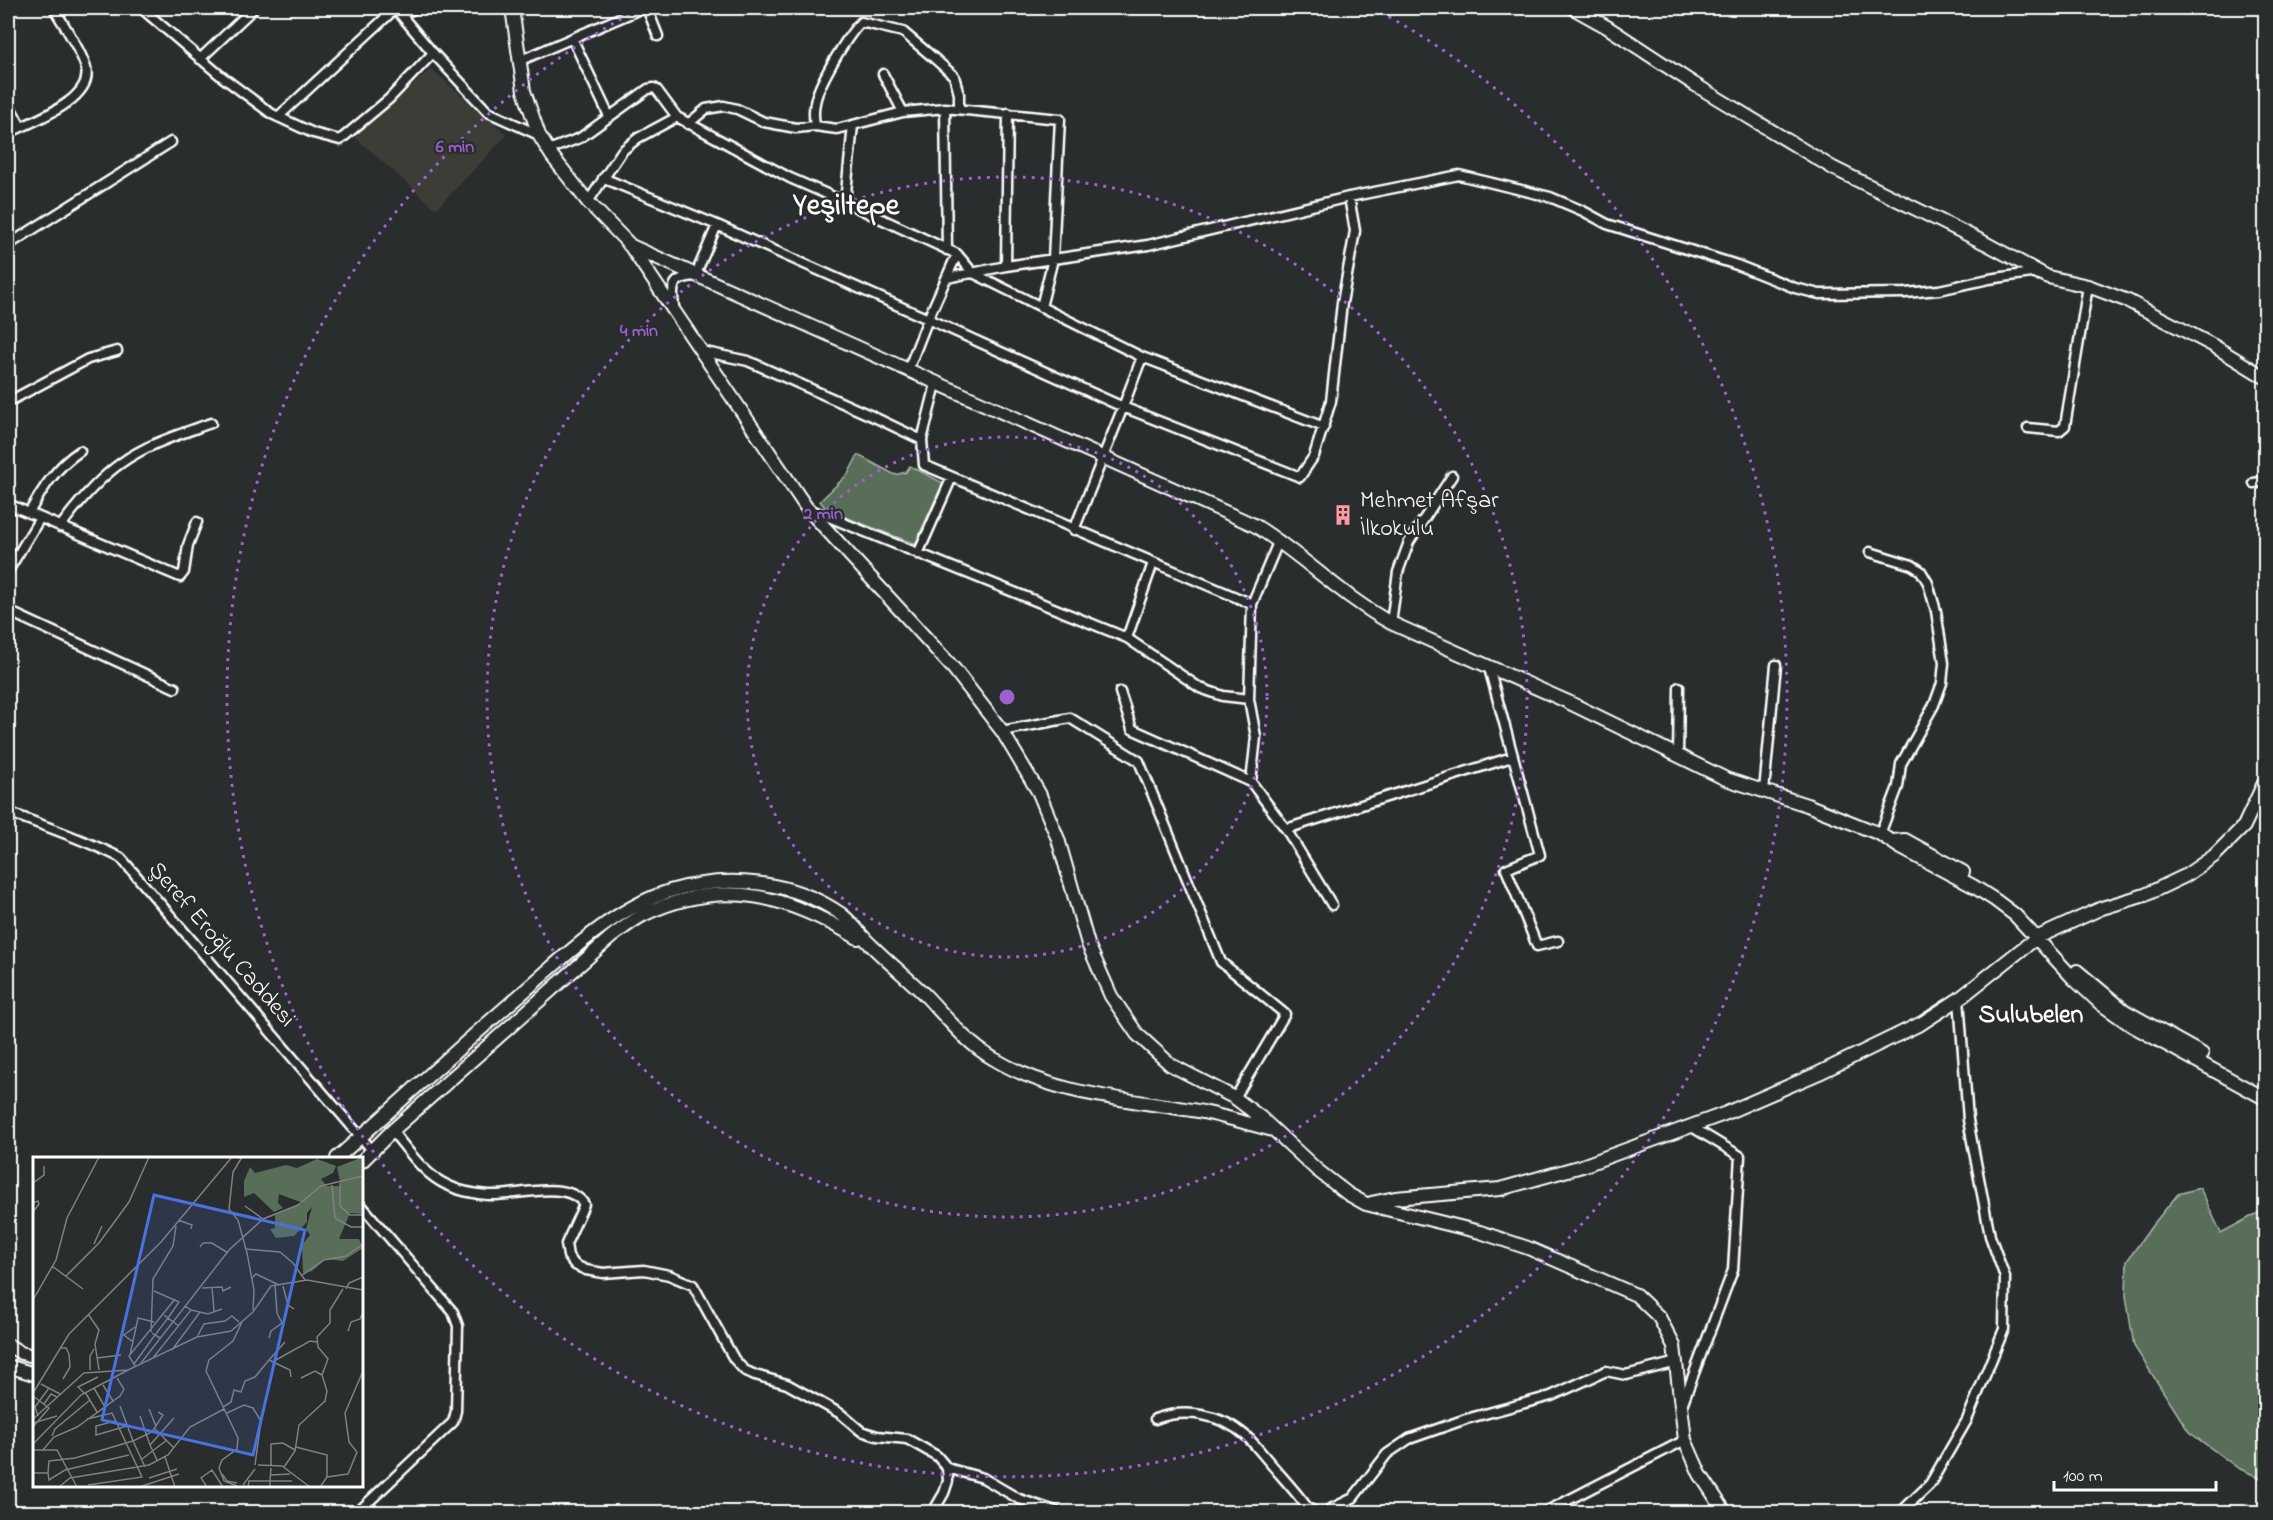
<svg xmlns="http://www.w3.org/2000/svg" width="2273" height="1520" font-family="'Indie Flower',sans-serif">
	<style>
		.built { fill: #3e3e39 }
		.green { fill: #586e59; stroke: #acb6ac; stroke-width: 1.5 }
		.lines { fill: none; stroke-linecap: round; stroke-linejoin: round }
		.street-casing { stroke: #fff; stroke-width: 13 }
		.secondary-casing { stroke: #fff; stroke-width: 16 }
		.street { stroke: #2a2d2e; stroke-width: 8 }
		.secondary { stroke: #2a2d2e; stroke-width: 12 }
		.ring { fill: none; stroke: #9c61cf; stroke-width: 3; stroke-dasharray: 3 6 }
		.labels { text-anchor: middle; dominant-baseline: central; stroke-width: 4.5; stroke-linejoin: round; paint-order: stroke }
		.poi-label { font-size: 24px; fill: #fff; stroke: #2a2d2e; text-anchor: start }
		.street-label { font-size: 24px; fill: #fff; stroke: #2a2d2e }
		.neighbourhood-label { font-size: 26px; font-weight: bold; fill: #fff; stroke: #2a2d2e }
		.district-label { font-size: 30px; font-weight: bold; fill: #fff; stroke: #2a2d2e }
		.inset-road { fill: none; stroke: #7f8182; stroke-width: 1.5 }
		.view { fill: #4a71e0; fill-opacity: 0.15; stroke: #4a71e0; stroke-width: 3 }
		.inset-edge { fill: none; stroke: #fff; stroke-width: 3 }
		.centre { fill: #9c61cf; stroke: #2a2d2e; stroke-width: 3 }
		.ring-label { font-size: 18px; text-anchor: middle; font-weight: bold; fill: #9c61cf; stroke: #2a2d2e; stroke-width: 4.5; stroke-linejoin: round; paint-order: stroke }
	</style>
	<rect width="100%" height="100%" fill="#2a2d2e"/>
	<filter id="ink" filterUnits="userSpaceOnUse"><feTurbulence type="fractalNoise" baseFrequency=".0167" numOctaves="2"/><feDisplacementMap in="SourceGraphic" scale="12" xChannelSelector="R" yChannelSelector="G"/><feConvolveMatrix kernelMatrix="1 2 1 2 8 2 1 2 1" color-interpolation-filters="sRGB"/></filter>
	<g filter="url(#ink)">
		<path class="built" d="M 431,69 L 507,135 L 436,209 L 355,137 Z"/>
		<path class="green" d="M 858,455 L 895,475 L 906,472 L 910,466 L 943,483 L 915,544 L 827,510 L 820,501 L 848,474 Z
			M 2200,1188 L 2221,1233 L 2265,1209 L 2265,1480 L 2238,1468 L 2189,1432 L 2134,1346 L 2126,1296 L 2127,1261 L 2151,1227 L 2178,1194 Z"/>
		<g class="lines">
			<g class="street-casing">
				<path id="street" d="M 141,8 L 221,76 L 272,114 L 313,133 L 340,140 L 389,99 L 433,53
					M 395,8 L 433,53 L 488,112 L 539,135
					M 647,8 L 658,36
					M 402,15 L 415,8
					M 572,38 L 609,116
					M 200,59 L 254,8
					M 519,61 L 643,8
					M 883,74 L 903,112
					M 8,103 L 21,127
					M 945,108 L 947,250
					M 278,117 L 396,8
					M 688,124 L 706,109 L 724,106 L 737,109 L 764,122 L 796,128 L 815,126 L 837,129 L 903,112 L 945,108 L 1060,119 L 1053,259 L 1041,307
					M 815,126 C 814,119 813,111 815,103 C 818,84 847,36 861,22 L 903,32 L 935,59 L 954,76 L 959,94 L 959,109
					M 8,133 C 31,122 98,99 85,65 C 78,45 64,26 54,8
					M 548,150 L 580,138 L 648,89 L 654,88 L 657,90 L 677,117
					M 603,178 L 717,225 L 928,319 L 957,254
					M 588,202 L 622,151 L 638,138 L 677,117 L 790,178 L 845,202 L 957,254 L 973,273 L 1142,357 L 1324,427
					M 845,202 L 853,125
					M 8,245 L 171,142
					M 1006,266 L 1008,113
					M 947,278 L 1006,266 L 1148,245 L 1349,197 L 1459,175 L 1550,197 L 1583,211 L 1607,224 L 1737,265 L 1795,288 L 1819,294 L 1905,293 L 1939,290 L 1989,279 L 2031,273 L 2038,275
					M 674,306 C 671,285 673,278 695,276 L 717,225
					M 701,351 L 748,361 L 874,417 L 922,440 L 924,465 L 1252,604 L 1279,540
					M 908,370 L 928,319 L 1123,407 L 1142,357
					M 8,402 L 88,359 L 117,351
					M 2028,428 L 2059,431 L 2065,426 L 2088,286
					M 922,440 L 936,384
					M 2254,483 L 2266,481
					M 8,504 L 180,577 L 184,572 L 188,545 L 197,522
					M 809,509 L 1127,638 L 1200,688 L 1223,696 L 1249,699
					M 29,513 C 43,488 56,467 80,451
					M 60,527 C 77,504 97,480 121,463 C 147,444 181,434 211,423
					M 1074,530 L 1123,407 L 1300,477 L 1314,456 L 1331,401 L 1342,303 L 1355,231 L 1349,197
					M 1870,552 L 1912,565 L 1921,571 L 1928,583 L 1936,611 L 1944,663 L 1942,683 L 1934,705 L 1901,764 L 1898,787 L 1880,834
					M 918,554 L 952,477
					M 8,571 L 40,518
					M 1252,604 L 1249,699 L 1256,737 L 1251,782 L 1286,829 L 1332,905
					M 8,611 L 175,688
					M 1391,623 L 1398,572 L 1409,542 L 1452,476
					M 1127,638 L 1153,563
					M 1489,668 L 1540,855 L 1506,869 L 1537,946 L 1558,941
					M 1120,692 L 1132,729 L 1251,782
					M 1002,731 L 1070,718 L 1139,761 L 1221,962 L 1285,1014 L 1235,1098
					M 1678,756 L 1679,687
					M 1764,791 L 1776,665
					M 8,812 C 46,827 84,839 121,858 L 372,1150
					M 1286,829 L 1512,757
					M 392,1131 C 408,1150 424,1175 447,1185 C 459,1191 475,1194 488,1195 C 514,1197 567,1178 584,1204 L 582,1209 L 566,1244 L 568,1256 L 575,1265 L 586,1270 L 603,1273 L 644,1270 L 669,1275 L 693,1285 L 734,1359 L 744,1370 L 755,1375 L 787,1384 L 841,1414 L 861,1431 L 877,1436 L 907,1439 L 937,1456 L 947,1468 L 948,1481 L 944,1493 L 933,1512
					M 1682,1405 L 1733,1270 L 1740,1156 L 1692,1127
					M 1155,1419 C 1186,1408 1221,1414 1246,1436 C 1255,1444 1263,1455 1271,1464 C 1283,1478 1296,1492 1307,1507 L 1314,1512 L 1324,1512 L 1353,1498 L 1387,1454 L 1409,1439 L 1466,1419 L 1551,1396 L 1606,1371 L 1626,1375 L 1677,1362
					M 947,1468 L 983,1478 L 1019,1499 L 1058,1512
					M 358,1512 L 453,1422 L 456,1411 L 458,1326 L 453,1312 L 362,1206
					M 1545,1512 L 1685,1440
					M 1901,1512 L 1930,1484 L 1967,1420 L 2004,1329 L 2005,1277 L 1990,1236 L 1968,1120 L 1959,999"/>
			</g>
			<g class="secondary-casing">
				<path id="secondary" d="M 512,8 L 524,91 L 539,135 L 552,156 L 588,202 L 629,244 L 806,507 L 954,669 L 1002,731 L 1039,793 L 1058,839 L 1088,944 L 1111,996 L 1137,1034 L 1171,1065 L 1235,1098 L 1260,1117 L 1317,1170 L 1348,1194 L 1366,1204 L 1480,1232 L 1528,1248 L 1636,1295 L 1659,1317 L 1674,1346 L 1685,1440 L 1700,1474 L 1725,1512
					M 1573,8 L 1607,27 L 1694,84 L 1833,168 L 1985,243 L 2048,277 L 2088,286 L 2128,301 L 2214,346 L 2266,378
					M 629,245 L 1254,525 C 1302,554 1341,596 1391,623 L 1566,701 L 1726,779 L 1807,805 L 1880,834 L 1901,848 L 1973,886 L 1995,900 L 2015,915 L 2074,979 L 2101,1004 L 2131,1025 L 2266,1099
					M 1892,841 L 1905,840 L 1963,872
					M 2077,971 L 2125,1011 L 2202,1054
					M 337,1158 C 398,1104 458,1048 520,995 C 564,957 612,909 670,891 C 726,874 792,880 841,914 C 852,922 861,936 872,946 C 889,963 908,978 925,995 C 947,1018 966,1043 994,1059 C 1057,1097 1132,1099 1203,1112 C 1226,1117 1250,1124 1273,1130
					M 362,1161 L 392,1131 L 611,937 C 622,929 633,920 645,914 C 725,877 787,896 858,938
					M 1371,1203 L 1395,1198 L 1500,1189 L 1582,1166 L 1724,1114 L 1819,1073 L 1922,1023 L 1959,999 L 2036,938 L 2102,908 L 2145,895 L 2185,876 L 2214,856 L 2244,826 L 2266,779
					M 8,1345 L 21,1353 L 34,1356
					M 8,1366 L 34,1374"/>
			</g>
			<use href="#street" class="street"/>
			<use href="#secondary" class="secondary"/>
		</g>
	</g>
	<g class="ring">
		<circle cx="1007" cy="697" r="260"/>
		<circle cx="1007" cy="697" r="520"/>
		<path d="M1373 8A780 780 0 1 1 641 8"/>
	</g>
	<defs>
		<g id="building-bare" transform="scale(1.62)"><path d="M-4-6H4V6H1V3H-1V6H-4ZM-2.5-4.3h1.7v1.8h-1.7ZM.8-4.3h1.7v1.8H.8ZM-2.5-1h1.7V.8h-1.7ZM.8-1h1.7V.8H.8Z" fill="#ff9aa2" stroke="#2a2d2e" stroke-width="2.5" paint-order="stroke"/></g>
	</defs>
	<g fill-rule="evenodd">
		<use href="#building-bare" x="1343" y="515"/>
	</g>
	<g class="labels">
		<g class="poi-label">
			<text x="1360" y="501">Mehmet Afşar<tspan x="1360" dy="28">İlkokulu</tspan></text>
		</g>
		<g class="street-label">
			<text transform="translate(221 945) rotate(49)">Şeref Eroğlu Caddesi</text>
		</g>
		<g class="neighbourhood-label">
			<text x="2031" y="1016">Sulubelen</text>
		</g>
		<g class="district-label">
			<text x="846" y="207">Yeşiltepe</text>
		</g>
	</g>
	<g transform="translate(33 1157)">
		<rect width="330" height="330" fill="#2a2d2e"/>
		<path d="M 330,0 L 330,57 L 317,56 L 306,82 L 326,82 L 330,91 L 310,104 L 293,102 L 279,114 L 270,116 L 269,88 L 277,78 L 273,72 L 279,50 L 274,56 L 274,65 L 261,79 L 243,81 L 237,72 L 242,71 L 242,58 L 270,46 L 246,37 L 245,46 L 250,51 L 241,55 L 221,36 L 211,40 L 211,24 L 217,10 L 222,16 L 253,8 L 264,11 L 284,2 L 303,9 L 300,16 L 288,22 L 294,29 L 308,29 L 304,10 Z" fill="#586e59"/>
		<path class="inset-road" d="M 209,0 L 200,15 L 196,52 L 205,63 L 214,96 L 221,133 L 220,153M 0,26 L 11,18 L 11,9M 307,26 L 307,49 L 317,58 L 330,58M 299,28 L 302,61 L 318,70 L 330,70M 0,46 L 5,44 L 6,47 L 0,55M 212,49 L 230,62M 145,63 L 159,68 L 158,72M 61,87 L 69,69M 167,90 L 170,86 L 179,86 L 195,96M 213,92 L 247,95 L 260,106 L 272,123M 19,109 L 50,132M 33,119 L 66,86 L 96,45 L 116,0M 268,119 L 291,103 L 313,99 L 330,87M 219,121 L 223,117 L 246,128M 250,129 L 255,148 L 261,152M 179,130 L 181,154M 169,131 L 189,130 L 190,134 L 198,130M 313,132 L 316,126 L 330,120M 121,134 L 146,145 L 135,161 L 146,169M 0,143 L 23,103 L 34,61 L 66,0M 158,153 L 175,157 L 189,152M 55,157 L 66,173 L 62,187 L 66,213M 315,174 L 318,165 L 327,162 L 330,155M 118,175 L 120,122 L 140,89 L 143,69M 164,180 L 171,167 L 192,164 L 199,159 L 206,165M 127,181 L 122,178 L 135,161 L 131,158M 236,181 L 238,174 L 249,166 L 244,156 L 242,128M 100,185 L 91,178 L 102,170M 27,191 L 33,191 L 36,197 L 37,210 L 30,222M 139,193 L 167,155M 97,198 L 105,161 L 121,165M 64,201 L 88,198M 120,201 L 158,153 L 152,149M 236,203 L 252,185M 241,204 L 277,184 L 284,185M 108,206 L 196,93 L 230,62 L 265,48 L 288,29 L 330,19M 101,207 L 122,178 L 119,176M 102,209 L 96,199 L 142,142M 57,213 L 57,199 L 61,192M 268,221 L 282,214 L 289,218M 8,227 L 27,237M 70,228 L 80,244M 61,231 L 72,250M 52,235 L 64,255M 0,236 L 36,177 L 128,85 L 199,0M 51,236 L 45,230 L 65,220M 0,239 L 16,251 L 0,270M 11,247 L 18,237 L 24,240M 87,249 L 100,284 L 119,275 L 130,258 L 125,255M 190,250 L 198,245 L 201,233 L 208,235 L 212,224 L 222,220 L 236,203 L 257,213 L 258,220M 116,252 L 123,269M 194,256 L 211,248 L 220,251 L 228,264 L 222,308M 5,259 L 2,250 L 16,231M 107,259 L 117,288M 0,262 L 51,216 L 95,213 L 164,180 L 198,174 L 220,155 L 238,129 L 274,123 L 330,133M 54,262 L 79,256 L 109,320 L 55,328M 82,264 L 63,269 L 63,278 L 94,269M 0,266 L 24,259M 121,271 L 141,291M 19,279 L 22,272 L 57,243M 0,287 L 48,238 L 95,213M 263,290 L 294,298 L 294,320M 0,293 L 24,293 L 44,330M 9,294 L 21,280 L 44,270 L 87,239 L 91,232 L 84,221M 132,300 L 142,330M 109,302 L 134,283M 124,303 L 117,288 L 141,261M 225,308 L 249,309 L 277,330M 238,309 L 238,287 L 250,286 L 262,293M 251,310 L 262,294 L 266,268 L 292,244 L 294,234 L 289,218 L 295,202 L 285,190 L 284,180 L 297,166 L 297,153 L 310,132M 238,311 L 237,324 L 259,324M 0,316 L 15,316 L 16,323 L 32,313 L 96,298M 15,316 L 16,304 L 42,301 L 100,284 L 112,310M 189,317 L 194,324 L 204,326M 238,318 L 257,317M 116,321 L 144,312M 210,328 L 222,312M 204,329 L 191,324 L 186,311 L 189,303 L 204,292 L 205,281 L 173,214 L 176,203 L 200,184 L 209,165M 26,330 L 37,321 L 116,308 L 135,298 L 157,270 L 191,252M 106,330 L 146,317M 174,330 L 168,321 L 179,313 L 190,330M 215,330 L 216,324 L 237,324 L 237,330M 287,330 L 294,320 L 315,317 L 324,295 L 316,285 L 312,256 L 330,214"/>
		<path class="view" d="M 121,38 L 272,73 L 220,298 L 69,263 Z"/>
		<rect width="330" height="330" class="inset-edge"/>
	</g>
	<circle cx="1007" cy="697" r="9" class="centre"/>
	<g class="ring-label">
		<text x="455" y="152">6 min</text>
		<text x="639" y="336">4 min</text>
		<text x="823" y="519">2 min</text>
	</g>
	<rect width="2273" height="1520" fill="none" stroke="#2a2d2e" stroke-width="30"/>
	<rect x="15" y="15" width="2243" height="1490" fill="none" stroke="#fff" stroke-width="2" filter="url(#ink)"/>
	<path d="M2054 1481v9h162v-9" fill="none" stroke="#ffffff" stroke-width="3"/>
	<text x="2063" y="1481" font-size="18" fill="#ffffff" stroke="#2a2d2e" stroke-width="4.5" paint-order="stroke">100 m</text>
</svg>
